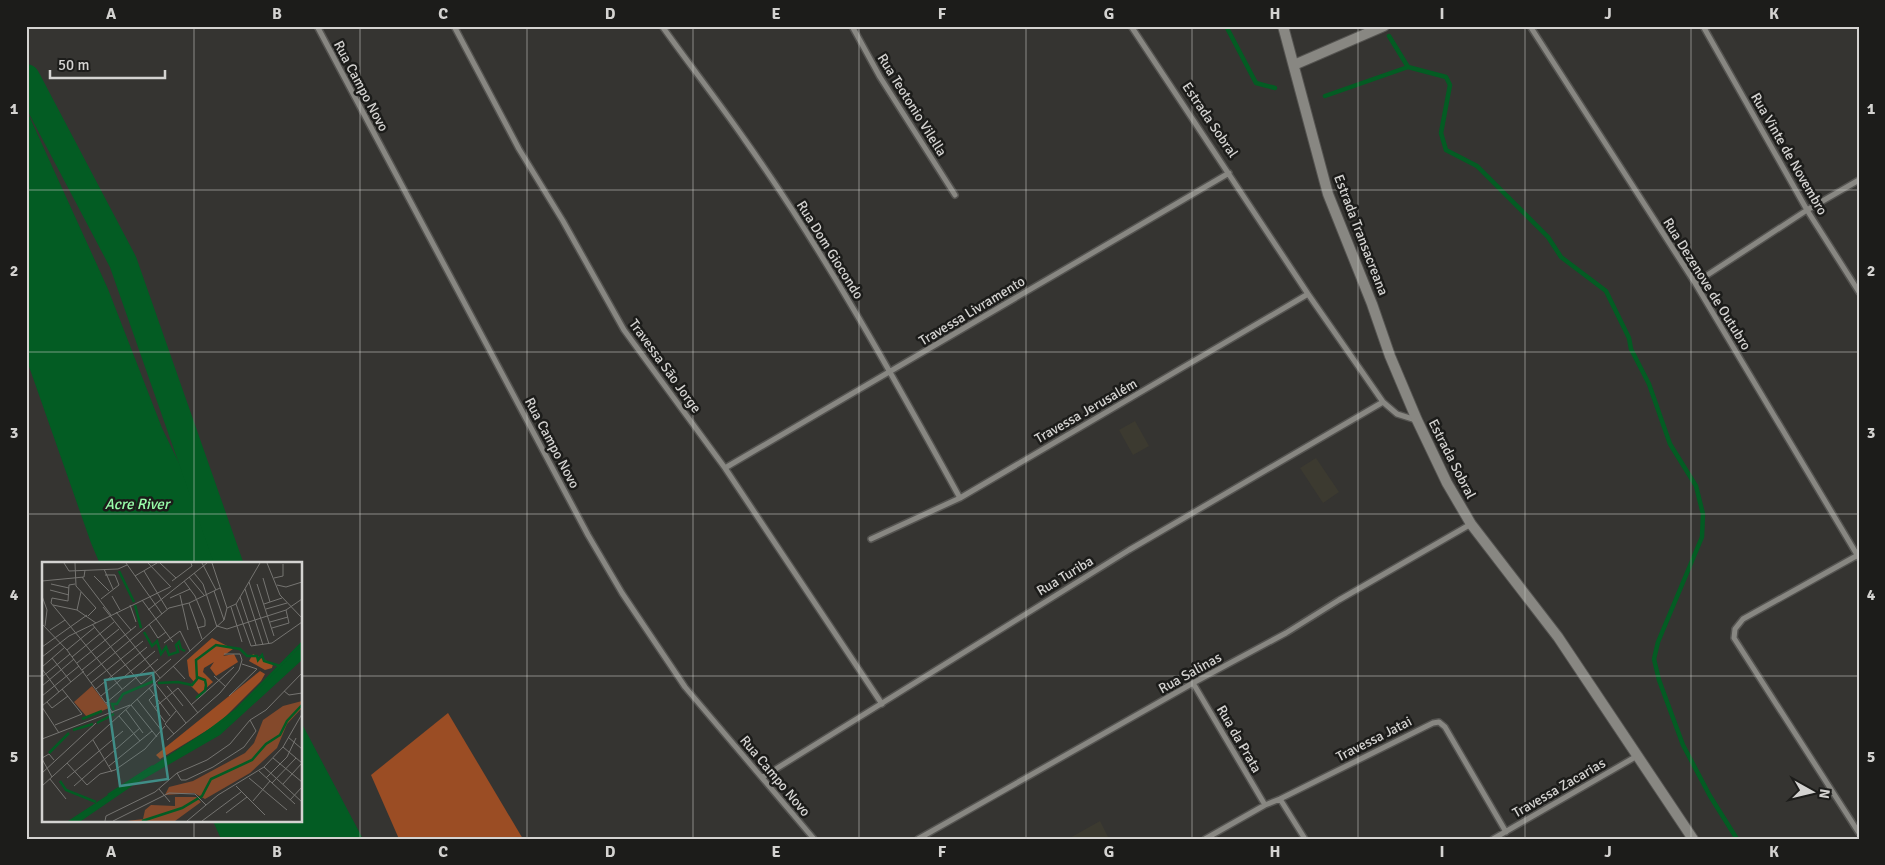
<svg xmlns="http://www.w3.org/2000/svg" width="1885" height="865" font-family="Signika,sans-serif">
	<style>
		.built { fill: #3c3a30 }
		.forest { fill: #9b4d24 }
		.water { fill: #035c23 }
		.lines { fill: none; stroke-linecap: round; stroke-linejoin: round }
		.stream { stroke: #035c23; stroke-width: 4.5 }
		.river { stroke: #035c23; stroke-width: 28 }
		.street-casing { stroke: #545350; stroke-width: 8 }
		.secondary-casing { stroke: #545350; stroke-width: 12 }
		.street { stroke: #888782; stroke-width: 5 }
		.secondary { stroke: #888782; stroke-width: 10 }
		.grid { fill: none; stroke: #d4d3d1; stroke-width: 1; stroke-opacity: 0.55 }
		.labels { text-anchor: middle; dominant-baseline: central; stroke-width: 5; stroke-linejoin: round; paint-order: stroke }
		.street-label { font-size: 14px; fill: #d4d3d1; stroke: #1c1c1a }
		.water-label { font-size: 15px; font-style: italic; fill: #99fdaa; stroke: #1c1c1a }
		.inset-river { fill: none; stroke: #035c23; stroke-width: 2.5 }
		.inset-road { fill: none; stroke: #757471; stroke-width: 1 }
		.view { fill: #408d87; fill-opacity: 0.15; stroke: #408d87; stroke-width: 2.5 }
		.inset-edge { fill: none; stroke: #d4d3d1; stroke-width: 2.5 }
		.neatline { fill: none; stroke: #d4d3d1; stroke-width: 2 }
		.grid-label { font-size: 16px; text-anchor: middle; font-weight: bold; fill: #d4d3d1 }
	</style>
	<rect width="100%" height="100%" fill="#353431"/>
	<path class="built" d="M 1135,421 L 1149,446 L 1133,455 L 1119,430 Z
		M 1316,458 L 1339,492 L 1323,503 L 1300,468 Z
		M 1100,821 L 1109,839 L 1068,839 Z"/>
	<path class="forest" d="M 448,713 L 523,839 L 399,839 L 371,775 Z"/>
	<path class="water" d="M 26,109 L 108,289 L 162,428 L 228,564 L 100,564 L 91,543 L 26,358 Z
		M 301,722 L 363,839 L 221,839 L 213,821 L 301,821 Z"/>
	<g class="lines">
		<path class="stream" d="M 1226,26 L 1256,83 L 1275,88
			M 1389,36 L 1408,67
			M 1325,96 L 1408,67 L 1446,77 L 1450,85 L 1441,133 L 1446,150 L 1477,166 L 1548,237 L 1561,257 L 1606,291 L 1629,338 L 1631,349 L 1649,384 L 1670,444 L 1696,486 L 1703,514 L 1702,537 L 1658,642 L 1654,659 L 1659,680 L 1683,745 L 1710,796 L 1737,839"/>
		<path class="river" d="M 26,78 L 123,262 L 229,564"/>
		<g class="street-casing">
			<path id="street" d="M 317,26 L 588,535 L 622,593 L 685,687 L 814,839
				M 454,26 L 519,149 L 563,221 L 624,330 L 725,468 L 882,704
				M 662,26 C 689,64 718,101 745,140 C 825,253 893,376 960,498
				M 852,26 L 880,77 L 955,195
				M 1131,26 L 1308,294 L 1383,402 L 1397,414 L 1416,420
				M 1530,26 L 1695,283 L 1859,558
				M 1703,26 L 1807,210 L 1859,292
				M 1695,283 L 1807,210 L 1859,180
				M 725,468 L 1229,173
				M 871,539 L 960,498 L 1308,294
				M 1858,555 L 1743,619 L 1735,629 L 1734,638 L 1859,833
				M 1193,683 L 1265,805
				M 763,777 L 1129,550 L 1383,402
				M 1280,799 L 1305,839
				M 918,839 L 1193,683 L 1286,633 L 1339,600 L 1471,524
				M 1205,839 L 1265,805 L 1280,799 L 1433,723 L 1439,722 L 1445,727 L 1506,832
				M 1493,839 L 1637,756"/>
		</g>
		<g class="secondary-casing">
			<path id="secondary" d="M 1283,26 L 1328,194 L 1372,304 L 1390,356 L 1417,420 L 1447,483 L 1471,524 L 1558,637 L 1693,839
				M 1294,65 L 1384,26"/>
		</g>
		<use href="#street" class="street"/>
		<use href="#secondary" class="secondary"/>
	</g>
	<path class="grid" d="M 194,26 L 194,564M 360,26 L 360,839M 527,26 L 527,839M 693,26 L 693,839M 859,26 L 859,839M 1026,26 L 1026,839M 1192,26 L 1192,839M 1358,26 L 1358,839M 1525,26 L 1525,839M 1691,26 L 1691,839M 26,190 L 1859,190M 26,352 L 1859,352M 26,514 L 1859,514M 26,676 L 44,676M 301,676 L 1859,676M 194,821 L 194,839"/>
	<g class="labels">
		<g class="street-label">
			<text transform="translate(361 86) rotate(62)">Rua Campo Novo</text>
			<text transform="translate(912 105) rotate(58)">Rua Teotonio Vilella</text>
			<text transform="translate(1210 120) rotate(56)">Estrada Sobral</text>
			<text transform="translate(1789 154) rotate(60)">Rua Vinte de Novembro</text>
			<text transform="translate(1361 235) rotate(69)">Estrada Transacreana</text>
			<text transform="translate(830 250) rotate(58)">Rua Dom Giocondo</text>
			<text transform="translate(1707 284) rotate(58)">Rua Dezenove de Outubro</text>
			<text transform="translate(972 311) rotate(-31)">Travessa Livramento</text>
			<text transform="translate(665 366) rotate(54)">Travessa São Jorge</text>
			<text transform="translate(1086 411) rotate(-30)">Travessa Jerusalém</text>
			<text transform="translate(552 443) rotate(62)">Rua Campo Novo</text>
			<text transform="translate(1452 459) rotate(63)">Estrada Sobral</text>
			<text transform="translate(1065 576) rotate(-31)">Rua Turiba</text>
			<text transform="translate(1190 673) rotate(-29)">Rua Salinas</text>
			<text transform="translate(1239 739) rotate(60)">Rua da Prata</text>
			<text transform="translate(1374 739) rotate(-27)">Travessa Jatai</text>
			<text transform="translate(775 776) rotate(50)">Rua Campo Novo</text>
			<text transform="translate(1559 788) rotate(-30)">Travessa Zacarias</text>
		</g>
		<g class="water-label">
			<text x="137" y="504">Acre River</text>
		</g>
	</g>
	<g transform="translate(42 562)">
		<rect width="260" height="260" fill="#353431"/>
		<path d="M 50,124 L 67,146 L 45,155 L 32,140 ZM 260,139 L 260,146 L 245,162 L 235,186 L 208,211 L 163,237 L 152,231 L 123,233 L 127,225 L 151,219 L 203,191 L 212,181 L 221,158 L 241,144 ZM 133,235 L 154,235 L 159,240 L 133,259 L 85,259 L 101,257 L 103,248 L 109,243 L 133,244 Z" fill="#84492b"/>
		<path d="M 170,76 L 191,87 L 181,94 L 192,92 L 196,100 L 174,114 L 168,106 L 172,100 L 162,106 L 161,110 L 171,120 L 157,132 L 148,123 L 152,120 L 147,114 L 145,98 ZM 211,92 L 231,102 L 230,106 L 223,108 L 207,99 ZM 218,109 L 223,112 L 219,119 L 177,161 L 118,197 L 114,193 Z" fill="#9b4d24"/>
		<path d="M 260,83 L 260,98 L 178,173 L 93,222 L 39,259 L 26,259 L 187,154 Z" fill="#035c23"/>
		<path class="inset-river" d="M 77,9 L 92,40M 93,43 L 99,66M 102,70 L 110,84 L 115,79 L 119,92 L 124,85 L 127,93 L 136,90 L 134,83 L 137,80 L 139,87 L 143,89M 116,121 L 136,120 L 150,123 L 155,117 L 154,98 L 174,83 L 198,87 L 205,94 L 215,94 L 216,98 L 220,93 L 222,99 L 238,104M 154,136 L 163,129 L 164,123 L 163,118 L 155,115M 72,148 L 70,142 L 75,142 L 81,132 L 112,119M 40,157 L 60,149M 55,161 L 72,152M 31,168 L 51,162M 165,170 L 194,148 L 260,81M 7,191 L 27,171M 18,219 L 24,228 L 54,240M 66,233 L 111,204M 100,259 L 140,246 L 160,234 L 169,217 L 210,198 L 224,182 L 238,173 L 245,159 L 260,143"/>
		<path class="inset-road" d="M 22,1 L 27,9 L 76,7 L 85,3M 33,1 L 34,24 L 54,46 L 46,54M 84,1 L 120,52M 106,1 L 129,25M 118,1 L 134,16M 160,1 L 174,28M 225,1 L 238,33 L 260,56M 62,7 L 71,27M 102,9 L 125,47M 152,11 L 161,22 L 175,65M 52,14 L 67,29M 93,14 L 115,1M 40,15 L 69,53M 147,15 L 162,33M 221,16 L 228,40M 232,16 L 241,14 L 241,2M 0,19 L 42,15 L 43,8M 130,19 L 150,4 L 149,1M 142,19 L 153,34 L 163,58 L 163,64 L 155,66M 207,20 L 227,82M 9,22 L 27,26M 33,22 L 27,23 L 26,39 L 10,36 L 9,41 L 80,127M 215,22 L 232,74M 235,23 L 244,25 L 260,20M 203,27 L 221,83M 8,28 L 27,33M 172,29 L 182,58M 138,33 L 146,68M 0,34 L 5,48 L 3,64M 70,34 L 78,48M 198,35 L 214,83M 128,36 L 148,27M 59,37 L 77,23 L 73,13 L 63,13M 100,38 L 131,80M 147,41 L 160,77M 194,42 L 209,84 L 230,81 L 260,60M 222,42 L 240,36M 11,43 L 35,48 L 54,61M 88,43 L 94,60M 61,45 L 118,116M 189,45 L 200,80M 185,46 L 194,42 L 218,1M 224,47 L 245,41M 35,48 L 39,30M 106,48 L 165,1M 74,50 L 89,68M 228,60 L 246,55M 0,62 L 25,88 L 71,151M 50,62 L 99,122 L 129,97M 107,62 L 116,76 L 124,70M 175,64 L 185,67 L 244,48 L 260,37M 230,66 L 247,61 L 244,48M 8,68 L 23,58M 122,81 L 138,69 L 148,89M 0,85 L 45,53M 25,88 L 53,65M 0,95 L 27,74 L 128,25M 30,95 L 72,60M 10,96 L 29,120M 35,101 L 77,67M 131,104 L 143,117M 0,105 L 23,85M 0,107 L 17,130M 40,108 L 94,64M 45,114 L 127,46 L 147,41 L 178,26M 172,114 L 184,125M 0,115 L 28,92M 49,121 L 101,79M 113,121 L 144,161M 0,124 L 32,97M 125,124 L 141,144M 107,126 L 128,154M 54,127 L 105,85M 242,129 L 247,133 L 260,131M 112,133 L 107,138 L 123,160M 0,134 L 37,104M 59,134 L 113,89M 187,134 L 215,107 L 200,102M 95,137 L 120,169M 5,140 L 10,146 L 26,134M 64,141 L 116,97M 89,143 L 115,175M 149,143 L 192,105M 0,144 L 42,109M 0,145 L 17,171M 112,146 L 136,126 L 156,151M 84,148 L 101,171M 77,154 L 98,179M 13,163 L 40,152 L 20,127M 132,172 L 123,162 L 134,149M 246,175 L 260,187M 0,177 L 88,143M 51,178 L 70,210M 125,178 L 178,131 L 197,108 L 200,98 L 198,92 L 182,92M 241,185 L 260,201M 0,196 L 7,192 L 12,198M 231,196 L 260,220M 0,197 L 10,215M 25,201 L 45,223 L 58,212 L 73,208 L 103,187 L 123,164M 67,204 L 110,169M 222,205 L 260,240M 217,209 L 253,242M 0,211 L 54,161M 135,211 L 139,218 L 144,218 L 171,205 L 202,185 L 214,169 L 208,158M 25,216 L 81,169M 207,216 L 245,248M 224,216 L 245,195 L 254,176M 8,217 L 24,237M 230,221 L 254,196M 241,222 L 260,201M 0,224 L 182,58 L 185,46 L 170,1M 32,224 L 98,166M 194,224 L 223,253M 117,227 L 128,240M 248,238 L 260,225M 211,239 L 228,219M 184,251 L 205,235M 63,259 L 64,254 L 113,230 L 135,211 L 165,198 L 188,182 L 208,158 L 224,148 L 260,111M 71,259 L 127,231 L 153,232 L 164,243M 145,259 L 176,233 L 222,205 L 241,185 L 260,152M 160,259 L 199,230"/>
		<path class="view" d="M 111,111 L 126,217 L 78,224 L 63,118 Z"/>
		<rect width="260" height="260" class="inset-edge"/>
	</g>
	<rect width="1885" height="865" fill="none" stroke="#1c1c1a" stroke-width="55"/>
	<g transform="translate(1812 792) rotate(98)" stroke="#1c1c1a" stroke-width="4" paint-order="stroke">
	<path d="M0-4L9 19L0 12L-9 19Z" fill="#d4d3d1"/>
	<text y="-8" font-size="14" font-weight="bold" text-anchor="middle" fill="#d4d3d1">N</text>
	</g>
	<path d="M50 70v8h115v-8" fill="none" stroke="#d4d3d1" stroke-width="2.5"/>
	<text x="58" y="70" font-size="15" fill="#d4d3d1" stroke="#1c1c1a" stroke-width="4" paint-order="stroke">50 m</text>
	<rect x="28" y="28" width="1830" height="810" class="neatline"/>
	<g class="grid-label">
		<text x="111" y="19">A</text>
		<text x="277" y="19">B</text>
		<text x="443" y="19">C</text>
		<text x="610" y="19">D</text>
		<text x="776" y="19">E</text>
		<text x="942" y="19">F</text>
		<text x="1109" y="19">G</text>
		<text x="1275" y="19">H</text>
		<text x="1442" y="19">I</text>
		<text x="1608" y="19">J</text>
		<text x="1774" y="19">K</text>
		<text x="14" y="114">1</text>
		<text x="1871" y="114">1</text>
		<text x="14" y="276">2</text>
		<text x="1871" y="276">2</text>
		<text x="14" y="438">3</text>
		<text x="1871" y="438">3</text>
		<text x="14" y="600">4</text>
		<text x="1871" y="600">4</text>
		<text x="14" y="762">5</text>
		<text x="1871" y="762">5</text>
		<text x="111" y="857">A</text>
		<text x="277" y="857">B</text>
		<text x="443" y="857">C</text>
		<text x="610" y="857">D</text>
		<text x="776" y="857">E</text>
		<text x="942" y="857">F</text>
		<text x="1109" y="857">G</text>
		<text x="1275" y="857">H</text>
		<text x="1442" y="857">I</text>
		<text x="1608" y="857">J</text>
		<text x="1774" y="857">K</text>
	</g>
</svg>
